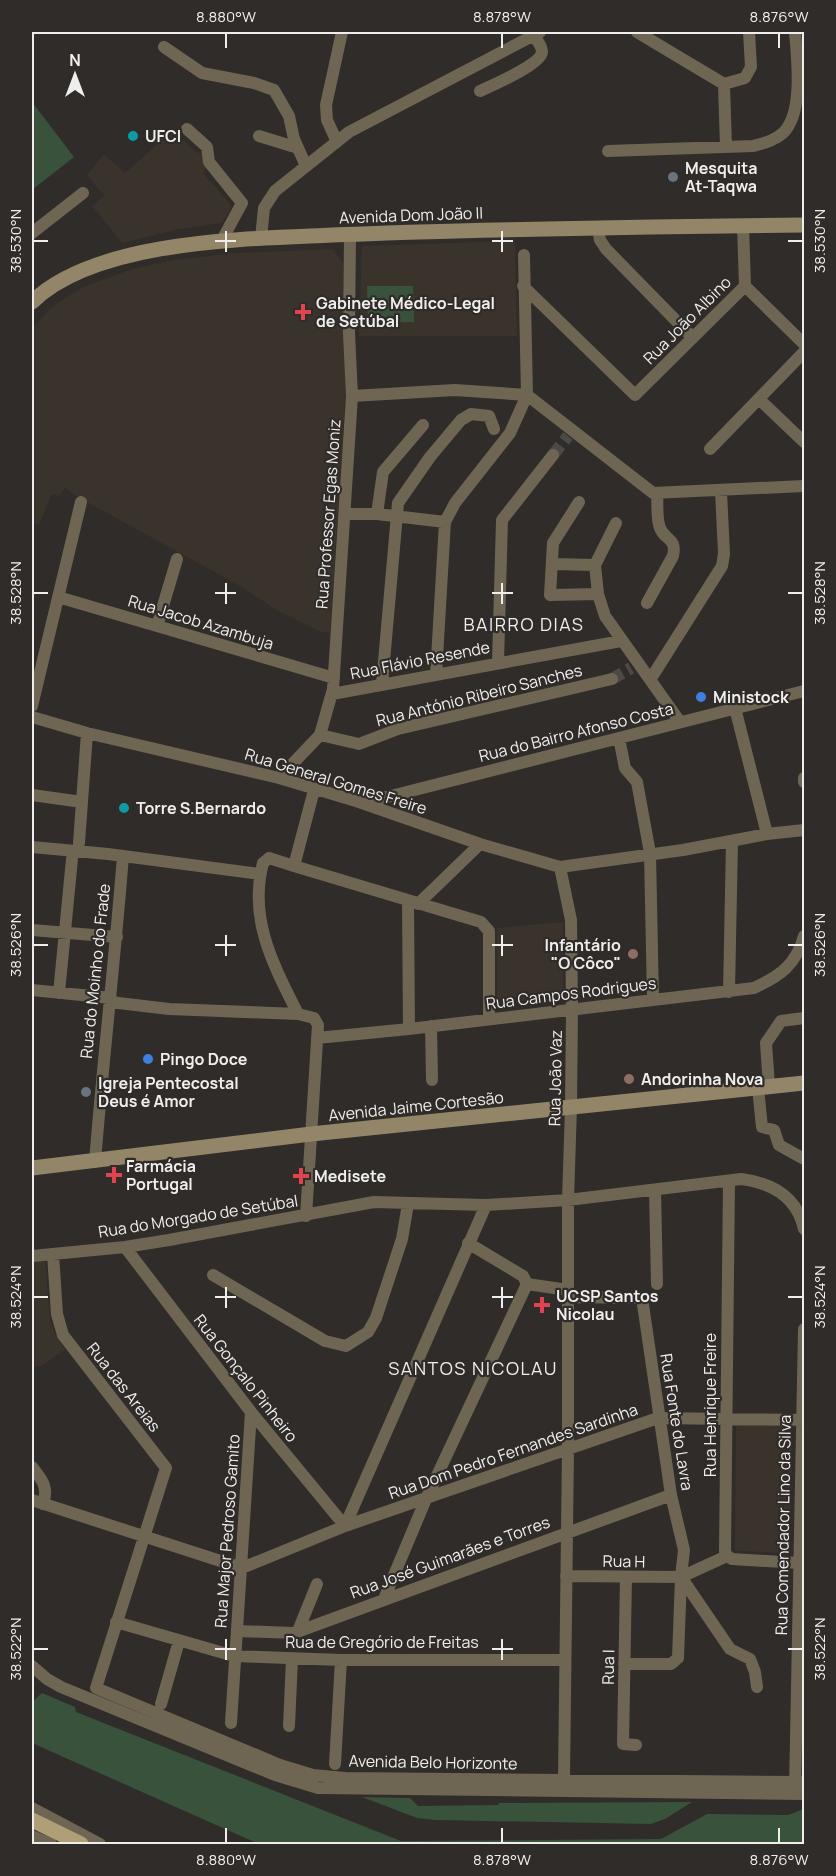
<svg xmlns="http://www.w3.org/2000/svg" width="836" height="1876" font-family="Manrope,sans-serif">
	<style>
		.built { fill: #3a332b }
		.green { fill: #38523b }
		.lines { fill: none; stroke-linecap: round; stroke-linejoin: round }
		.street-tunnel { stroke: #4c4946; stroke-width: 12; stroke-dasharray: 12 6; stroke-linecap: butt }
		.street { stroke: #6e6653; stroke-width: 12 }
		.secondary { stroke: #938567; stroke-width: 15 }
		.primary { stroke: #af9e76; stroke-width: 15 }
		.ticks { fill: none; stroke: #f0eeec; stroke-width: 2 }
		.culture-dot { fill: #0f9aa8; stroke: #2f2c29; stroke-width: 2 }
		.worship-dot { fill: #6b7280; stroke: #2f2c29; stroke-width: 2 }
		.health-dot { fill: #e0444e; stroke: #2f2c29; stroke-width: 2 }
		.shop-dot { fill: #3f7fe0; stroke: #2f2c29; stroke-width: 2 }
		.education-dot { fill: #8d6e63; stroke: #2f2c29; stroke-width: 2 }
		.labels { text-anchor: middle; dominant-baseline: central; stroke-width: 4.5; stroke-linejoin: round; paint-order: stroke }
		.poi-label { font-size: 16px; font-weight: bold; fill: #f0eeec; stroke: #2f2c29; text-anchor: start }
		.street-label { font-size: 16px; fill: #f0eeec; stroke: #2f2c29 }
		.neighbourhood-label { font-size: 18px; letter-spacing: 1.5px; fill: #f0eeec; stroke: #2f2c29 }
		.neatline { fill: none; stroke: #f0eeec; stroke-width: 2 }
		.ticks-label { font-size: 15px; text-anchor: middle; fill: #f0eeec }
	</style>
	<rect width="100%" height="100%" fill="#2f2c29"/>
	<path class="built" d="M 173,130 L 197,153 L 201,152 L 206,168 L 203,173 L 232,206 L 222,223 L 179,229 L 122,243 L 92,206 L 104,195 L 87,175 L 104,154 L 125,173 Z
		M 512,241 L 515,244 L 517,336 L 359,336 L 362,246 Z
		M 333,249 L 343,263 L 346,385 L 330,633 L 321,632 L 278,611 L 240,586 L 78,497 L 65,488 L 59,496 L 52,494 L 39,525 L 32,523 L 32,328 L 53,306 L 83,287 L 132,269 L 175,260 L 235,253 Z
		M 563,922 L 563,1000 L 497,1006 L 497,928 Z
		M 45,1256 L 50,1320 L 54,1331 L 65,1350 L 41,1366 L 32,1366 L 32,1258 Z
		M 736,1425 L 792,1426 L 791,1553 L 735,1551 Z"/>
	<path class="green" d="M 32,102 L 74,157 L 32,190 Z
		M 413,286 L 414,322 L 368,323 L 367,286 Z
		M 42,1693 L 75,1707 L 76,1712 L 401,1841 L 661,1839 L 707,1814 L 788,1815 L 804,1809 L 804,1844 L 259,1844 L 32,1743 L 32,1702 Z
		M 362,1797 L 410,1798 L 418,1806 L 498,1805 L 499,1803 L 692,1802 L 665,1819 L 651,1824 L 435,1820 L 417,1818 Z"/>
	<g class="lines">
		<path class="street-tunnel" d="M 553,455 L 568,436
			M 612,679 L 631,668"/>
		<path class="street" d="M 637,32 L 724,84 L 745,78 L 751,67 L 749,32
			M 164,47 L 202,73 L 254,83 L 274,90 L 289,116 L 294,139 L 306,166
			M 724,84 L 726,147
			M 480,91 C 491,86 542,64 542,52 C 542,46 537,40 533,35
			M 187,129 L 207,147 L 209,162 L 242,203 L 222,240
			M 259,136 L 298,148
			M 337,142 L 327,120 L 326,105 L 342,32
			M 608,151 L 753,146 C 764,143 774,141 783,133 C 804,113 797,58 795,32
			M 598,228 L 600,240 L 606,249 L 693,338
			M 32,233 L 83,193
			M 261,238 L 264,208 L 275,191 L 349,132 L 540,32
			M 523,286 L 635,395 L 745,286 L 743,225
			M 745,286 L 804,344
			M 527,395 L 653,493 L 804,486
			M 352,396 L 455,390 L 527,395
			M 759,399 L 804,442
			M 710,449 L 804,352
			M 579,502 L 553,543 L 550,595 L 598,594
			M 345,514 L 377,514 L 445,522 L 455,503 L 510,433 L 527,395 L 524,255
			M 377,514 L 383,472 L 423,425
			M 616,523 L 595,565 L 598,594 L 605,616 L 680,722
			M 552,564 L 595,565
			M 58,597 L 334,678
			M 647,603 L 673,556 C 677,537 665,541 660,528 C 656,518 658,504 657,494
			M 157,626 L 177,559
			M 498,662 L 502,520 L 553,455
			M 436,675 L 445,522
			M 650,680 L 722,566 L 724,554 L 721,491
			M 382,684 L 398,503 L 430,457 L 461,420 L 471,414 L 489,416 L 494,429
			M 332,694 L 621,641
			M 32,706 L 81,502
			M 735,708 L 767,834
			M 32,717 L 87,733 L 279,778 L 356,801 L 480,844 L 560,867 L 683,850 L 767,834 L 804,830
			M 320,735 L 359,744 L 398,729 L 612,679
			M 619,738 L 625,768 L 637,782 L 650,853 L 653,1000
			M 279,778 L 320,735 L 333,689 L 352,396 L 349,333 L 350,234
			M 804,778 L 804,782
			M 314,790 L 294,866 L 481,922 L 489,931 L 489,1019
			M 32,795 L 82,802
			M 360,801 L 387,797 L 804,691
			M 79,843 L 87,733
			M 32,847 L 108,854 L 260,874
			M 294,866 L 269,858 L 263,863 C 248,919 274,966 298,1014
			M 560,867 L 571,920 L 572,1009 L 571,1107 L 568,1200 L 568,1448 L 564,1780
			M 408,900 L 409,1029
			M 418,904 L 480,844
			M 32,930 L 117,937
			M 32,990 L 111,998
			M 729,992 L 732,841
			M 59,993 L 72,859
			M 110,1002 L 169,1009 L 298,1014 L 314,1018 L 318,1025 L 306,1216
			M 431,1026 L 432,1080
			M 317,1038 L 409,1029 L 754,988 C 780,976 796,965 804,936
			M 769,1086 L 766,1043 L 781,1021 L 804,1018
			M 758,1088 L 762,1127 L 774,1130 L 779,1145 L 804,1159
			M 95,1162 C 103,1060 115,958 123,856
			M 729,1181 L 725,1551 L 727,1556 L 732,1559 L 799,1563
			M 655,1190 L 657,1284
			M 468,1243 L 523,1276 L 527,1284 L 568,1290
			M 125,1247 L 251,1412 L 345,1526 L 486,1205
			M 53,1254 L 57,1314 L 63,1335 L 166,1468 L 96,1688
			M 32,1256 L 125,1247 L 169,1240 L 374,1202 L 486,1205 L 568,1200 L 741,1179 C 772,1183 797,1197 804,1229
			M 213,1275 L 325,1341 L 346,1346 L 368,1332 L 376,1318 L 402,1239 L 408,1204
			M 32,1467 C 42,1480 49,1487 43,1504
			M 32,1500 L 242,1568 L 345,1526 L 658,1418 L 804,1420
			M 566,1576 L 681,1577 L 684,1550 L 671,1495 L 642,1298 L 568,1297
			M 626,1577 L 623,1744 L 636,1745
			M 681,1577 L 730,1649 L 750,1659 L 755,1672 L 757,1687
			M 681,1577 L 727,1556
			M 384,1599 L 426,1499 L 527,1284
			M 116,1622 L 234,1656 L 341,1660 L 565,1660
			M 238,1631 L 294,1633 L 671,1495
			M 298,1631 L 317,1584
			M 624,1664 L 671,1664 L 678,1658 L 681,1577
			M 32,1666 L 47,1679 L 61,1687 L 275,1775 L 318,1788 L 804,1794
			M 96,1688 L 280,1765 L 313,1775 L 345,1778 L 804,1782
			M 161,1704 L 179,1641
			M 231,1723 L 251,1412
			M 289,1726 L 292,1659
			M 335,1764 L 341,1660
			M 795,1790 L 804,1329
			M 32,1808 L 100,1844
			M 32,1836 L 51,1844"/>
		<path class="secondary" d="M 32,302 C 96,240 247,239 332,235 C 387,233 441,231 496,230 C 599,228 701,226 804,225
			M 32,1168 L 311,1134 L 804,1083"/>
		<path class="primary" d="M 32,1820 L 81,1844"/>
	</g>
	<path class="ticks" d="M 226,33 L 226,48M 502,33 L 502,48M 779,33 L 779,48M 226,231 L 226,252M 502,231 L 502,252M 33,241 L 48,241M 215,241 L 236,241M 492,241 L 513,241M 788,241 L 803,241M 226,583 L 226,604M 502,583 L 502,604M 33,593 L 48,593M 215,593 L 236,593M 492,593 L 513,593M 788,593 L 803,593M 226,935 L 226,956M 502,935 L 502,956M 33,945 L 48,945M 215,945 L 236,945M 492,945 L 513,945M 788,945 L 803,945M 226,1287 L 226,1308M 502,1287 L 502,1308M 33,1297 L 48,1297M 215,1297 L 236,1297M 492,1297 L 513,1297M 788,1297 L 803,1297M 226,1639 L 226,1660M 502,1639 L 502,1660M 33,1649 L 48,1649M 215,1649 L 236,1649M 492,1649 L 513,1649M 788,1649 L 803,1649M 226,1828 L 226,1843M 502,1828 L 502,1843M 779,1828 L 779,1843"/>
	<g class="culture-dot">
		<circle cx="133" cy="136" r="6"/>
		<circle cx="124" cy="808" r="6"/>
	</g>
	<g class="worship-dot">
		<circle cx="673" cy="177" r="6"/>
		<circle cx="86" cy="1092" r="6"/>
	</g>
	<g class="health-dot">
		<path d="M300 303h6v6h6v6h-6v6h-6v-6h-6v-6h6z"/>
		<path d="M111 1166h6v6h6v6h-6v6h-6v-6h-6v-6h6z"/>
		<path d="M298 1167h6v6h6v6h-6v6h-6v-6h-6v-6h6z"/>
		<path d="M539 1296h6v6h6v6h-6v6h-6v-6h-6v-6h6z"/>
	</g>
	<g class="shop-dot">
		<circle cx="701" cy="697" r="6"/>
		<circle cx="148" cy="1059" r="6"/>
	</g>
	<g class="education-dot">
		<circle cx="633" cy="954" r="6"/>
		<circle cx="629" cy="1079" r="6"/>
	</g>
	<g class="labels">
		<g class="poi-label">
			<text x="145" y="136">UFCI</text>
			<text x="685" y="168">Mesquita<tspan x="685" dy="18">At-Taqwa</tspan></text>
			<text x="316" y="303">Gabinete Médico-Legal<tspan x="316" dy="18">de Setúbal</tspan></text>
			<text x="713" y="697">Ministock</text>
			<text x="136" y="808">Torre S.Bernardo</text>
			<text x="621" y="945" text-anchor="end">Infantário<tspan x="621" dy="18">"O Côco"</tspan></text>
			<text x="160" y="1059">Pingo Doce</text>
			<text x="641" y="1079">Andorinha Nova</text>
			<text x="98" y="1083">Igreja Pentecostal<tspan x="98" dy="18">Deus é Amor</tspan></text>
			<text x="126" y="1166">Farmácia<tspan x="126" dy="18">Portugal</tspan></text>
			<text x="314" y="1176">Medisete</text>
			<text x="556" y="1296">UCSP Santos<tspan x="556" dy="18">Nicolau</tspan></text>
		</g>
		<g class="street-label">
			<text transform="translate(411 215) rotate(-2)">Avenida Dom João II</text>
			<text transform="translate(687 320) rotate(-45)">Rua João Albino</text>
			<text transform="translate(328 514) rotate(-86)">Rua Professor Egas Moniz</text>
			<text transform="translate(201 622) rotate(17)">Rua Jacob Azambuja</text>
			<text transform="translate(420 660) rotate(-11)">Rua Flávio Resende</text>
			<text transform="translate(479 695) rotate(-14)">Rua António Ribeiro Sanches</text>
			<text transform="translate(576 732) rotate(-14)">Rua do Bairro Afonso Costa</text>
			<text transform="translate(336 781) rotate(17)">Rua General Gomes Freire</text>
			<text transform="translate(95 971) rotate(-84)">Rua do Moinho do Frade</text>
			<text transform="translate(571 993) rotate(-7)">Rua Campos Rodrigues</text>
			<text transform="translate(555 1078) rotate(-89)">Rua João Vaz</text>
			<text transform="translate(416 1106) rotate(-6)">Avenida Jaime Cortesão</text>
			<text transform="translate(198 1216) rotate(-9)">Rua do Morgado de Setúbal</text>
			<text transform="translate(246 1378) rotate(52)">Rua Gonçalo Pinheiro</text>
			<text transform="translate(124 1387) rotate(52)">Rua das Areias</text>
			<text transform="translate(710 1405) rotate(-90)">Rua Henrique Freire</text>
			<text transform="translate(677 1422) rotate(81)">Rua Fonte do Lavra</text>
			<text transform="translate(513 1451) rotate(-19)">Rua Dom Pedro Fernandes Sardinha</text>
			<text transform="translate(783 1525) rotate(-89)">Rua Comendador Lino da Silva</text>
			<text transform="translate(227 1531) rotate(-86)">Rua Major Pedroso Gamito</text>
			<text transform="translate(450 1557) rotate(-20)">Rua José Guimarães e Torres</text>
			<text transform="translate(624 1561) rotate(1)">Rua H</text>
			<text x="382" y="1642">Rua de Gregório de Freitas</text>
			<text transform="translate(608 1667) rotate(-89)">Rua I</text>
			<text transform="translate(433 1762) rotate(1)">Avenida Belo Horizonte</text>
		</g>
		<g class="neighbourhood-label">
			<text x="524" y="624">BAIRRO DIAS</text>
			<text x="473" y="1368">SANTOS NICOLAU</text>
		</g>
	</g>
	<rect width="836" height="1876" fill="none" stroke="#2f2c29" stroke-width="66"/>
	<g transform="translate(75 75)" stroke="#2f2c29" stroke-width="4.5" paint-order="stroke">
	<path d="M0-4.5L10 22L0 15L-10 22Z" fill="#f0eeec"/>
	<text y="-9" font-size="16" font-weight="bold" text-anchor="middle" fill="#f0eeec">N</text>
	</g>
	<rect x="33" y="33" width="770" height="1810" class="neatline"/>
	<g class="ticks-label">
		<text x="226" y="22">8.880°W</text>
		<text x="502" y="22">8.878°W</text>
		<text x="779" y="22">8.876°W</text>
		<text transform="translate(16 241) rotate(-90)" y="5">38.530°N</text>
		<text transform="translate(820 241) rotate(-90)" y="5">38.530°N</text>
		<text transform="translate(16 593) rotate(-90)" y="5">38.528°N</text>
		<text transform="translate(820 593) rotate(-90)" y="5">38.528°N</text>
		<text transform="translate(16 945) rotate(-90)" y="5">38.526°N</text>
		<text transform="translate(820 945) rotate(-90)" y="5">38.526°N</text>
		<text transform="translate(16 1297) rotate(-90)" y="5">38.524°N</text>
		<text transform="translate(820 1297) rotate(-90)" y="5">38.524°N</text>
		<text transform="translate(16 1649) rotate(-90)" y="5">38.522°N</text>
		<text transform="translate(820 1649) rotate(-90)" y="5">38.522°N</text>
		<text x="226" y="1865">8.880°W</text>
		<text x="502" y="1865">8.878°W</text>
		<text x="779" y="1865">8.876°W</text>
	</g>
</svg>
